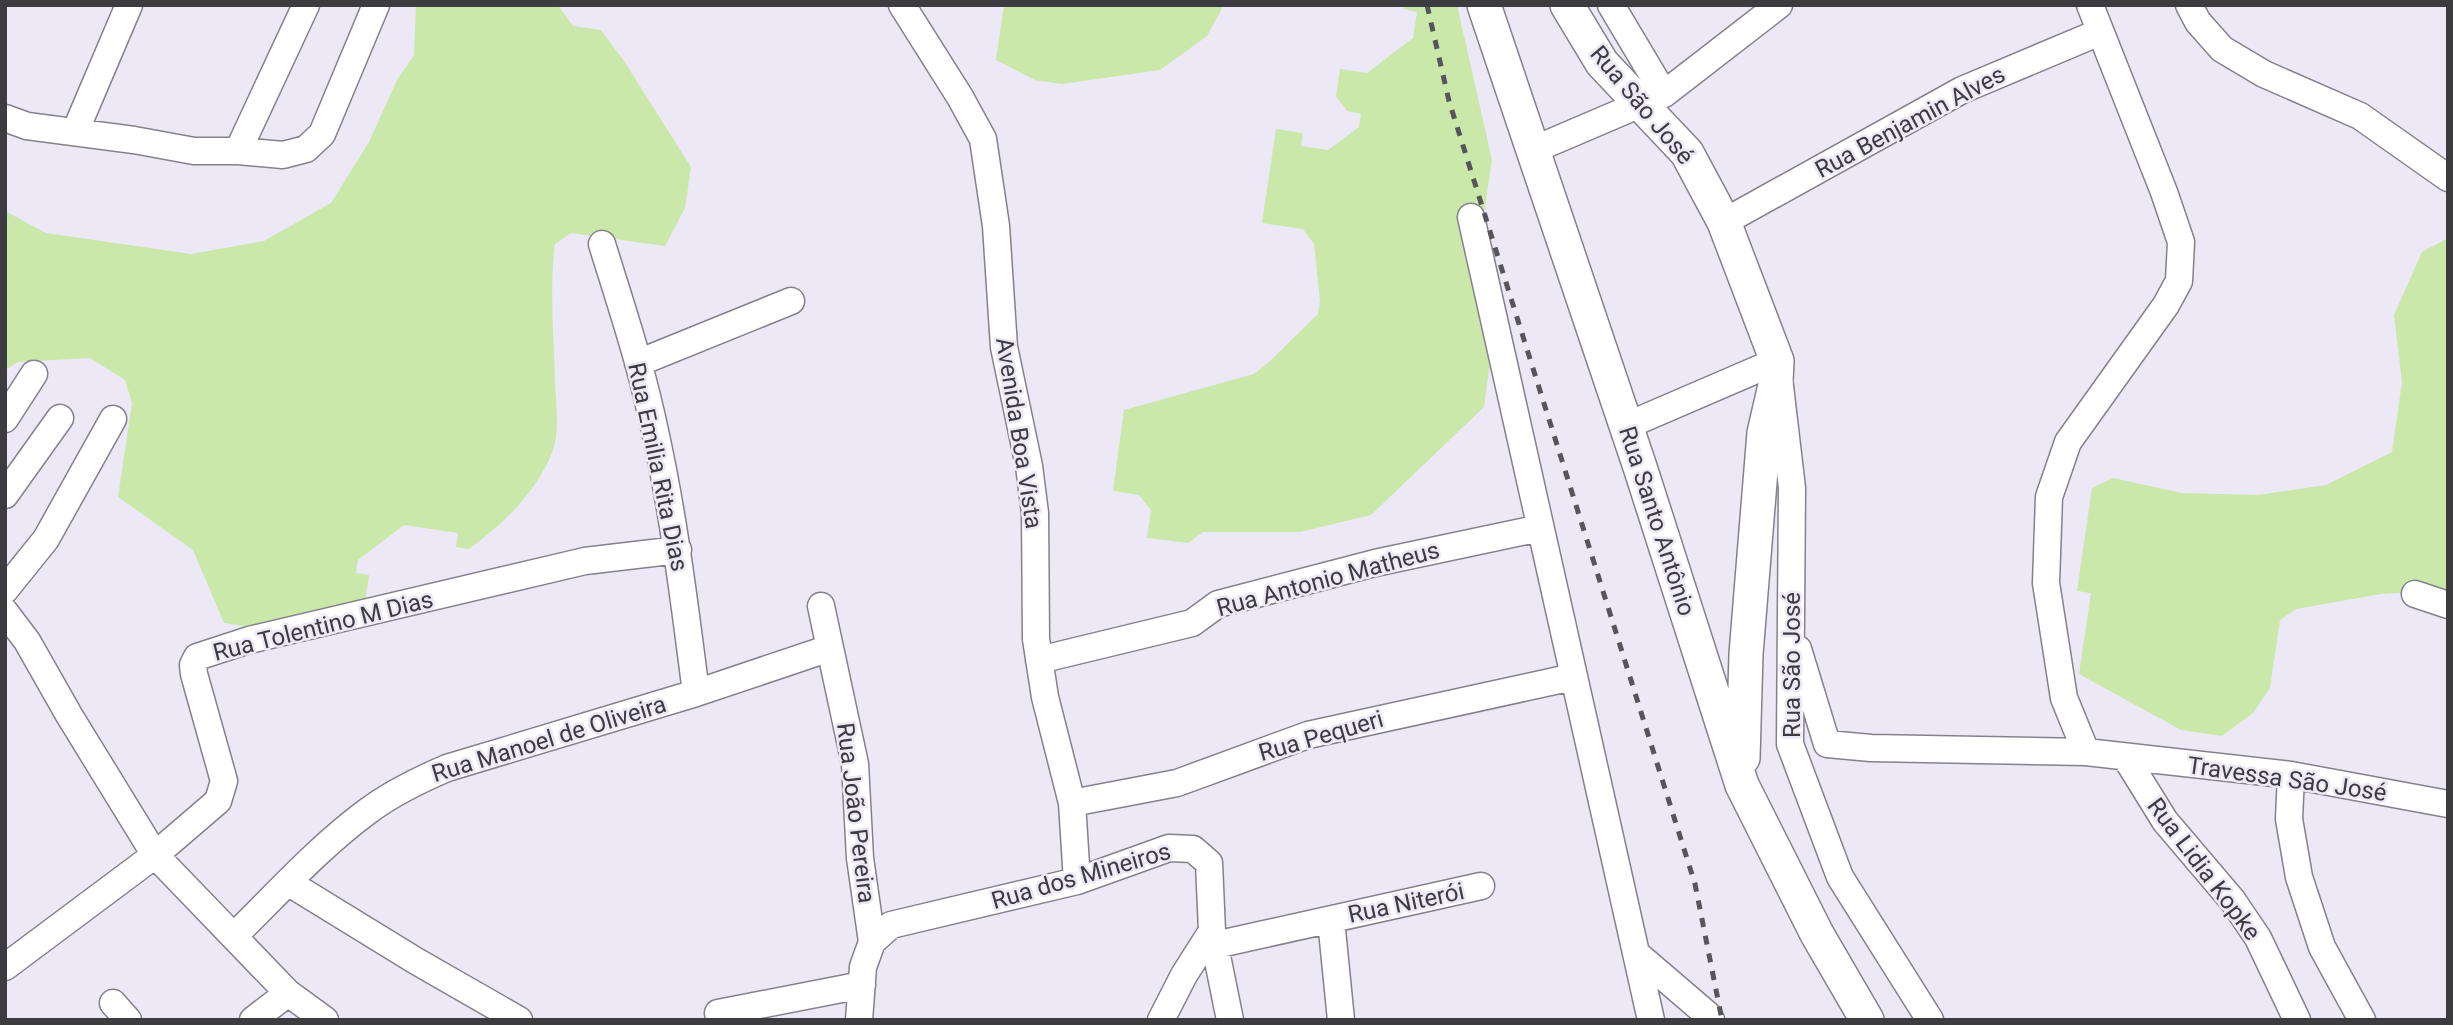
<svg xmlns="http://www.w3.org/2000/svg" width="2453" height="1025" font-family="Roboto,sans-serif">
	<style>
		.green { fill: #cae8a9 }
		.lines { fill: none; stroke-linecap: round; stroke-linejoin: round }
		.minor-casing { stroke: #84818d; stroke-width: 29 }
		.major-casing { stroke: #84818d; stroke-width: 36 }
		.minor { stroke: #fff; stroke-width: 26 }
		.major { stroke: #fff; stroke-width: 33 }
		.rail { stroke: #56555b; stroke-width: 5; stroke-dasharray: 9 9; stroke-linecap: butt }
		.labels { text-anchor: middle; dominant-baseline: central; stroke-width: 5; stroke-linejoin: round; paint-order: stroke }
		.street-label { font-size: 24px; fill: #3c3b40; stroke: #ece8f5 }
	</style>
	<rect width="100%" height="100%" fill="#ece8f5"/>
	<path class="green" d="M 416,5 L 558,5 L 573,26 L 601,30 L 624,61 L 691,167 L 685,208 L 665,246 L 571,233 L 555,244 C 549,290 554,337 555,383 C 556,405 560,432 552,453 C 535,494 504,523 469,549 L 456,547 L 458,533 L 404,525 L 358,560 L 356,573 L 369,575 L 363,616 L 264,629 L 224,623 L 193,550 L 118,497 L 132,403 L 125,380 L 90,358 L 18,362 L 5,370 L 5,211 L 46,233 L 191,254 L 264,241 L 331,203 L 369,142 L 397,80 L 414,55 Z
		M 1004,5 L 1224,5 L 1207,36 L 1160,70 L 1062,84 L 1035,80 L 996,60 Z
		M 1404,5 L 1457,5 L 1492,160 L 1476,268 L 1493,340 L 1484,407 L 1371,515 L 1300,532 L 1203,532 L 1188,543 L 1147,538 L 1151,510 L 1139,495 L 1113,491 L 1124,410 L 1254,374 L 1269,362 L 1318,314 L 1320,300 L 1314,244 L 1303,229 L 1262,223 L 1276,129 L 1303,133 L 1301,146 L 1328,150 L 1359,127 L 1361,114 L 1347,111 L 1336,96 L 1340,69 L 1367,73 L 1413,38 L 1417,12 L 1404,9 Z
		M 2448,238 L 2448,590 L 2381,594 L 2296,609 L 2280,620 L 2270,688 L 2253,713 L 2222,736 L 2181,730 L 2079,674 L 2091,593 L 2077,591 L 2092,488 L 2113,478 L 2182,493 L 2258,495 L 2326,485 L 2392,452 L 2402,382 L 2394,315 L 2422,252 Z"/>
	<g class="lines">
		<g class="minor-casing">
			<path id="minor" d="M 902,5 L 960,97 L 983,139 L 996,226 L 1004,347 L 1029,466 L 1035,513 L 1036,639 L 1045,697 L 1072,803 L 1077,881
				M 1611,5 L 1664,94
				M 2090,5 L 2164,192 L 2181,242 L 2179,281 L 2166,305 L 2068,442 L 2049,497 L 2046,583 L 2064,698 L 2086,752 L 2291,775 L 2448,804
				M 2189,5 L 2198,22 L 2222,49 L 2264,74 L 2360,116 L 2448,178
				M 5,118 L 27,126 L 134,140 L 194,151 L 238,151 L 283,155 L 306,149 L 322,134 L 376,5
				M 75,132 L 129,5
				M 1533,150 L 1664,94 L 1779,5
				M 238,151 L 306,5
				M 1471,217 L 1651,1020
				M 1724,222 L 1962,90 L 2100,32
				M 602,244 C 614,283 627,322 638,362 C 668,470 682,582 696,693
				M 638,363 L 791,301
				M 5,419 L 34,374
				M 1626,426 L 1777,361 L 1792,488 L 1790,744 L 1840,877 L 1930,1020
				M 5,495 L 60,418
				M 5,590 L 46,539 L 113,419
				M 2415,594 L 2448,605
				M 821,606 L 855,764 L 860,858 L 872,942 L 863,967 L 859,1020
				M 5,612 L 27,641 L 69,715 L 155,855 L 288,993 L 325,1020
				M 1798,649 L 1827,744 L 1871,748 L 2086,752
				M 1039,660 L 1192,623 L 1218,604 L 1375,563 L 1540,528
				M 2126,758 L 2165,821 L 2233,901 L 2258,938 L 2297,1020
				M 2291,775 L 2289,819 L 2299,877 L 2322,947 L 2362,1020
				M 1072,803 L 1177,783 L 1308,735 L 1573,677
				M 289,883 L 416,961 L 519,1020
				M 1331,920 L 1341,1020
				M 234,936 C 277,894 319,847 368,811 C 392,793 419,780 447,768 L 696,693 L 830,648
				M 872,942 L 891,925 L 1077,881 L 1169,848 L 1193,849 L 1209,863 L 1212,931 L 1230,1020
				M 1215,945 L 1481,886
				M 1638,955 L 1708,1015 L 1711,1020
				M 5,967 L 155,855 L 218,801 L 224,781 L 194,674 L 193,665 L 197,657 L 249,640 L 585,561 L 678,550
				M 113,1003 L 128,1020
				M 718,1013 L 862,985
				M 253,1020 L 288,993
				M 1161,1020 L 1184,975 L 1212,931"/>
		</g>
		<g class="major-casing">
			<path id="major" d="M 1484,5 L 1640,467 L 1742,785 L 1817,934 L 1867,1020
				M 1567,5 L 1602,63 L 1687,153 L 1724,222 L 1777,361 L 1776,381 L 1764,433 L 1746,654 L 1743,758"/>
		</g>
		<use href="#minor" class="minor"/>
		<use href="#major" class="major"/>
		<path class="rail" d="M 1427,5 L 1449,101 L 1695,884 L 1722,1020"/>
	</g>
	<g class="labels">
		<g class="street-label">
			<text transform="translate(1642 105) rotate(50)">Rua São José</text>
			<text transform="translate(1910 122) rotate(-28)">Rua Benjamin Alves</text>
			<text transform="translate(1019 433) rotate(81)">Avenida Boa Vista</text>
			<text transform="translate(658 467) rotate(78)">Rua Emilia Rita Dias</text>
			<text transform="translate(1657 521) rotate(72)">Rua Santo Antônio</text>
			<text transform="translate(1328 579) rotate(-15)">Rua Antonio Matheus</text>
			<text transform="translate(323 626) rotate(-14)">Rua Tolentino M Dias</text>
			<text transform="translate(1792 665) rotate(-90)">Rua São José</text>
			<text transform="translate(1321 736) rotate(-16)">Rua Pequeri</text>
			<text transform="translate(549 739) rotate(-17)">Rua Manoel de Oliveira</text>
			<text transform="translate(2287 779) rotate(8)">Travessa São José</text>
			<text transform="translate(856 813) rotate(83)">Rua João Pereira</text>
			<text transform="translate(2204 869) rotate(53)">Rua Lidia Kopke</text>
			<text transform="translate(1081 876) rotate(-16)">Rua dos Mineiros</text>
			<text transform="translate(1406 903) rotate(-12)">Rua Niterói</text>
		</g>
	</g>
	<rect width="2453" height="1025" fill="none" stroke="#3c3b40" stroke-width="14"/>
</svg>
